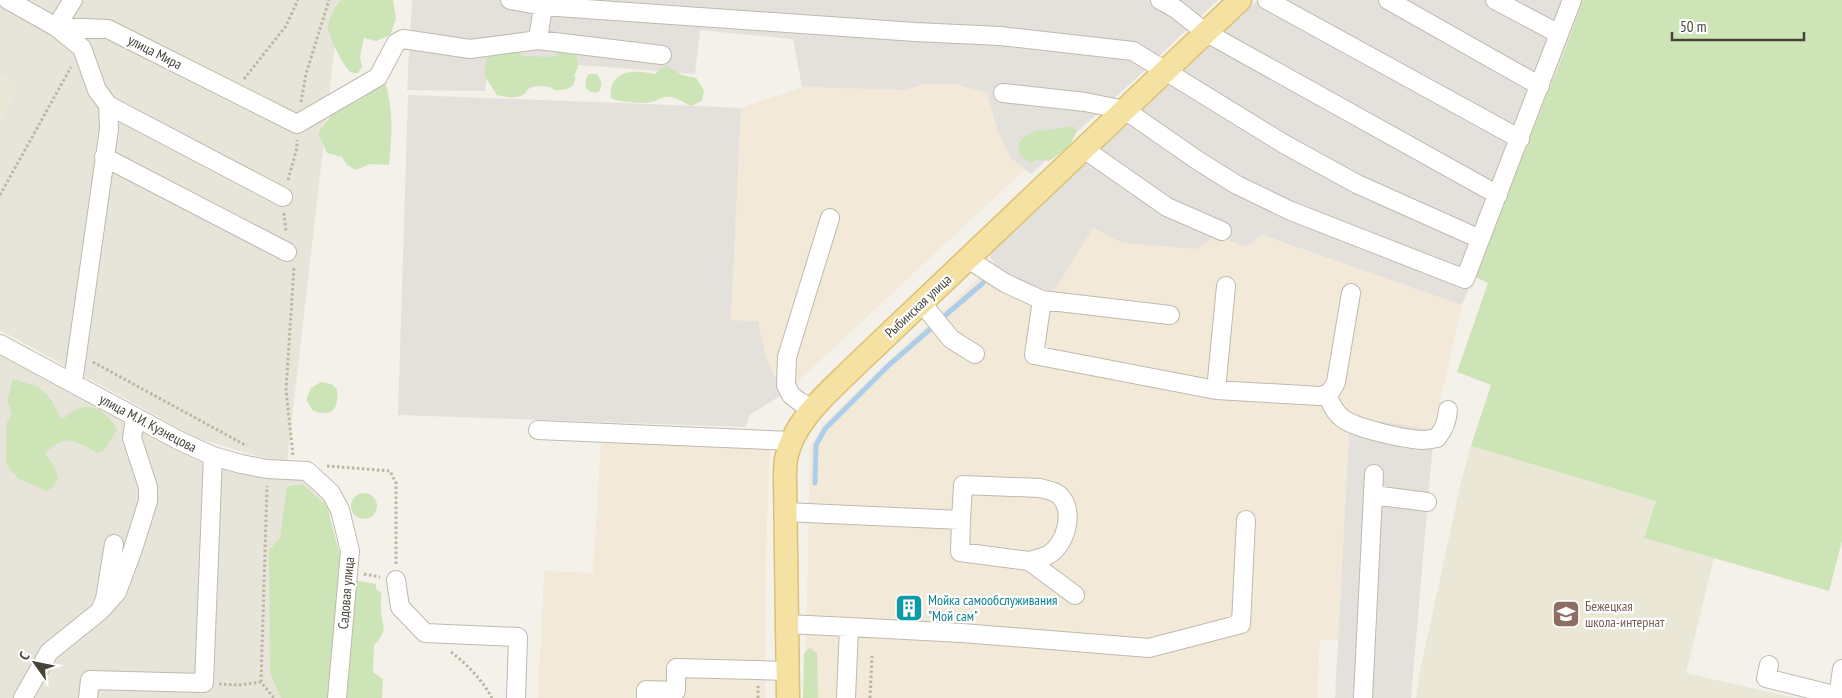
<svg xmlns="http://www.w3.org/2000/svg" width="1842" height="698" font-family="'PT Sans Narrow',sans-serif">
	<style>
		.residential { fill: #e7e4d9 }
		.commercial { fill: #f3e9d8 }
		.industrial { fill: #e4e1dc }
		.education { fill: #ebe7d6 }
		.green { fill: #cde4b7 }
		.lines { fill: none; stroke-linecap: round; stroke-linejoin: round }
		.stream { stroke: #adceea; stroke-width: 5 }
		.minor-casing { stroke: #bfbaae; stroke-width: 20 }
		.major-casing { stroke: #dac173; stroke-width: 25 }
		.path { stroke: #bfb6a0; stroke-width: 3; stroke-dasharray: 2.5 2.5; stroke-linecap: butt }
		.minor { stroke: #fff; stroke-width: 18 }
		.major { stroke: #f5e2a2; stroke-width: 22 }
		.labels { text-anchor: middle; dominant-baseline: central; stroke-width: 4.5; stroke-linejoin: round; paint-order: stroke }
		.street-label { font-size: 14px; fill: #474339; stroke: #fff }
		.culture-label { font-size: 14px; fill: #0d838f; stroke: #fff; text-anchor: start }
		.education-label { font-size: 14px; fill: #785e54; stroke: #fff; text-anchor: start }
	</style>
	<rect width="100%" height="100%" fill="#f4f1eb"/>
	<path class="residential" d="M 0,0 L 340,0 L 287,463 L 254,455 L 197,438 L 0,330 L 0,120 L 18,86 L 0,76 Z
		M 0,354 L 196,460 L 239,471 L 307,479 L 329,504 L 332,541 L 323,698 L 0,698 Z"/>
	<path class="commercial" d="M 926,84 L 954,84 L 987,93 L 998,133 L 1012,159 L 1025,169 L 796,383 L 783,394 L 766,357 L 758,321 L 731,320 L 741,108 L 802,87 L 904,90 Z
		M 1093,228 L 1122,243 L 1216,236 L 1261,235 L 1462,305 L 1434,430 L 1350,416 L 1338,640 L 1320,640 L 1317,698 L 805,698 L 810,446 L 822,426 L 888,361 L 994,264 L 1008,276 L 1033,286 Z
		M 601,439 L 770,447 L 766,551 L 765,698 L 538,698 L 544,571 L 593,573 Z"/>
	<path class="industrial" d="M 412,0 L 1218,0 L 1130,84 L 1031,174 L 1012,159 L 998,133 L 987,93 L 954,84 L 926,84 L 904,90 L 802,87 L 793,39 L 700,30 L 695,74 L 489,58 L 485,91 L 407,90 Z
		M 1258,0 L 1583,0 L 1564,53 L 1462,305 L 1262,235 L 1246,247 L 1216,236 L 1196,249 L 1122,243 L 1093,228 L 1054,291 L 1033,286 L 1008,276 L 994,264 L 989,254 Z
		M 408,95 L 699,106 L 741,108 L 731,320 L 758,321 L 766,357 L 783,394 L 750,415 L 745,427 L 398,415 Z
		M 1350,416 L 1434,430 L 1411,698 L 1335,698 Z"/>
	<path class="education" d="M 0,76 L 18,86 L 0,120 Z
		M 1471,446 L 1657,501 L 1644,538 L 1714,558 L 1686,673 L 1795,698 L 1416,698 L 1420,671 L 1461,482 Z"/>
	<path class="green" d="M 341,0 L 393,0 L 396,19 L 390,35 L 376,41 L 364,38 L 360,56 L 362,67 L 358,73 C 357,73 352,73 351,72 C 345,70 328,35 328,28 C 328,18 335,7 341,0 Z
		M 1583,0 L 1842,0 L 1842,541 L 1829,591 L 1644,538 L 1656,501 L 1471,446 L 1491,385 L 1457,372 L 1488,283 L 1473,276 L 1564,53 Z
		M 562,50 L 574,53 C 579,60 579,65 576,72 C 572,80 577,73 575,80 C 574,90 561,90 554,90 L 550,87 C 544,87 535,85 530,88 C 525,91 529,90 524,94 C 515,100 506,97 497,95 L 484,75 L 486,61 L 490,54 L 518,51 L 522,56 L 554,57 Z
		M 665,65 L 682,75 L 696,78 L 704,90 L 702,101 L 691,106 C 684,103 677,97 669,97 C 662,96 661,99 655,101 C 645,105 619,102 611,98 C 608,70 634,69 655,74 Z
		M 589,74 L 597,74 C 602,81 603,85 599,92 C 587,95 581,84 589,74 Z
		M 385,82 C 394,113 392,134 389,165 L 370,164 L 356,170 L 347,165 L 342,157 L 327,153 L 318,133 L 333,113 L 358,101 Z
		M 1073,126 L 1076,130 C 1074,145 1061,153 1049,161 L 1038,159 L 1030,163 L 1020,155 L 1018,144 L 1022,139 L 1036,130 C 1048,132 1061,127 1073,126 Z
		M 13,379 L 39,387 L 51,399 L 62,420 C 66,417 70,412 75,410 C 93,401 109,414 117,430 L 103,451 L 97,453 C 76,441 64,432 45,454 L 54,466 L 58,478 L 54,486 L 47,491 L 19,479 L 11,471 L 6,462 L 7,422 L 12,414 L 7,401 Z
		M 321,382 L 331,384 L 337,389 C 339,409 333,417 313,411 L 306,400 L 311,388 Z
		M 303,485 L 327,506 L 340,555 L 330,698 L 281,698 L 270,673 L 269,550 L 280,538 L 287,486 Z
		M351 506a13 13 0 1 1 26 0a13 13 0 1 1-26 0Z
		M 354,580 L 376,584 L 376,589 L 381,593 C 382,598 381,601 381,606 C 380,624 391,628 374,645 L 373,672 L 383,679 L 382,698 L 343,698 Z
		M 810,648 L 817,653 L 818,698 L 803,698 L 804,653 Z"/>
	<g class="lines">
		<path class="stream" d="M 940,320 L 983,283
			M 815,483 L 816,445 L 825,429 L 889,365 L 935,325"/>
		<g class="minor-casing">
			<path id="minor" d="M 8,0 L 56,27 L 108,29 L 297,124 L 378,77 L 396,43 L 403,39 L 470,49 L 538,40 L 662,55
				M 73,0 L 56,27 L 82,48 L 97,90 L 108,105
				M 510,0 L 543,6 L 915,32 L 1000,36 L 1133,51 L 1284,144 L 1357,184 L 1480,239
				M 1160,0 L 1176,9 L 1205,32 L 1498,195
				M 1267,0 L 1520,139
				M 1388,0 L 1540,86
				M 1495,0 L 1559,34
				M 538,40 L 543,6
				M 1003,93 L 1085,102 L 1125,110 L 1197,160 L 1237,185 L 1291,211 L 1465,279 L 1572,0
				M 1084,149 L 1167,207 L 1222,231
				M 104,157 L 287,252
				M 968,259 L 1005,283 L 1042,300 L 1034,355 L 1216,390 L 1320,396 C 1329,394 1332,391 1336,382 L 1351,293
				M 1042,300 L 1170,315
				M 922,303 L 951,339 L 975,354
				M 0,344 L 180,441 L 213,456 L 241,464 L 267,469 L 307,471 L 331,493 L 340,510 L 350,551 L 337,698
				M 73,382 L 109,129 L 108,105 L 283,197
				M 1216,390 L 1226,286
				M 1327,395 C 1331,403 1334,412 1342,418 C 1354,428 1404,439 1421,440 C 1426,440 1432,439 1437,438 C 1444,429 1447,422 1448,410
				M 813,409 L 800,402 L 791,395 L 786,385 L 787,357 L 830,218
				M 538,430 L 792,441
				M 1373,495 L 1427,502
				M 785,512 L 961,520 L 963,485 L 1040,488 C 1047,490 1056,491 1061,497 C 1075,513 1065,546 1048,555 C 1042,558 1035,559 1029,561 L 1075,595
				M 961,520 L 960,552 L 1029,561
				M 396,580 L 400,607 L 425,633 L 518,637 L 516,698
				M 100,611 L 117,592 L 133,549 L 148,501 L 148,487 L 132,438 L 135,418
				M 787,624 L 849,627 L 846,698
				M 849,627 L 962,633 L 1149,648 L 1241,624 L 1246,520
				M 1769,665 L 1766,678 L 1838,696
				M 23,698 L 49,652 L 100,611 L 105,599 L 114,544
				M 88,698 L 90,680 L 204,683 L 213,456
				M 646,698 L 646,690 L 676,691 L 676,668 L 788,671
				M 1363,698 L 1374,474
				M 1838,698 L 1842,669"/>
		</g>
		<g class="major-casing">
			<path id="major" d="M 788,698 L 785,479 C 785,472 785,465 786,459 C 793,421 828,393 854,367 L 1240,0"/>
		</g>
		<path class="path" d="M 244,79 L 286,26 L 298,0
			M 301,102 L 306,74 L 329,0
			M 288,180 L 297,148 L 297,140
			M 0,195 L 71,67
			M 284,213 L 286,232
			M 93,362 L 247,446
			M 293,455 L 286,390 L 294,267
			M 327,466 L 390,471 L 396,483 L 396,565
			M 364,574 L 380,577
			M 451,652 C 468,665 482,680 492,698
			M 261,682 L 267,486
			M 219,684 L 239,685 L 261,682 L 274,698
			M 758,698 L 758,686
			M 870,698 L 872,656"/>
		<use href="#minor" class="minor"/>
		<use href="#major" class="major"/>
	</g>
	<defs>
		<g id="building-square" transform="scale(1.4375)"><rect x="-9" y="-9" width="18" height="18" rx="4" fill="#0f9aa8" stroke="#fff"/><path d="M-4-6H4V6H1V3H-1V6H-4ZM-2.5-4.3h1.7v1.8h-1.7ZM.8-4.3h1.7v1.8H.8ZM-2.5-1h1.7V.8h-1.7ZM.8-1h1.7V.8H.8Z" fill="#fff"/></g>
		<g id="school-square" transform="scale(1.4375)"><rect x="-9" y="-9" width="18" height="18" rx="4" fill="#8d6e63" stroke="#fff"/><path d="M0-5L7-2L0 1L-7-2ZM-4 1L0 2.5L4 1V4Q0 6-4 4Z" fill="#fff"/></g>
	</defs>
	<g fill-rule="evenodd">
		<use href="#building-square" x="909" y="608"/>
		<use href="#school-square" x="1566" y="614"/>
	</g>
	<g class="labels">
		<g class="street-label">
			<text transform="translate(155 52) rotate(27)">улица Мира</text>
			<text transform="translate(918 306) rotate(-43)">Рыбинская улица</text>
			<text transform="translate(148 423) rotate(28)">улица М.И. Кузнецова</text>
			<text transform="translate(346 593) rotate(-85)">Садовая улица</text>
		</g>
		<g class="culture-label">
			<text x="928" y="600">Мойка самообслуживания<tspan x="928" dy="16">"Мой сам"</tspan></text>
		</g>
		<g class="education-label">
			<text x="1585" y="606">Бежецкая<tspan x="1585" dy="16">школа-интернат</tspan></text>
		</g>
	</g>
	<g transform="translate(35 663) rotate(303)" stroke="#ffffff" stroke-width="4" paint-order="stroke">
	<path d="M0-4L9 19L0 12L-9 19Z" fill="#474339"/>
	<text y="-8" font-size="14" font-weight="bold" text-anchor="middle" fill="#474339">С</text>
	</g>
	<path d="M1672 32v8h132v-8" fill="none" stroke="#474339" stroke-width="2.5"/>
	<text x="1680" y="32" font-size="15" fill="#474339" stroke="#ffffff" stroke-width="4" paint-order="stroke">50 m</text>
</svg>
